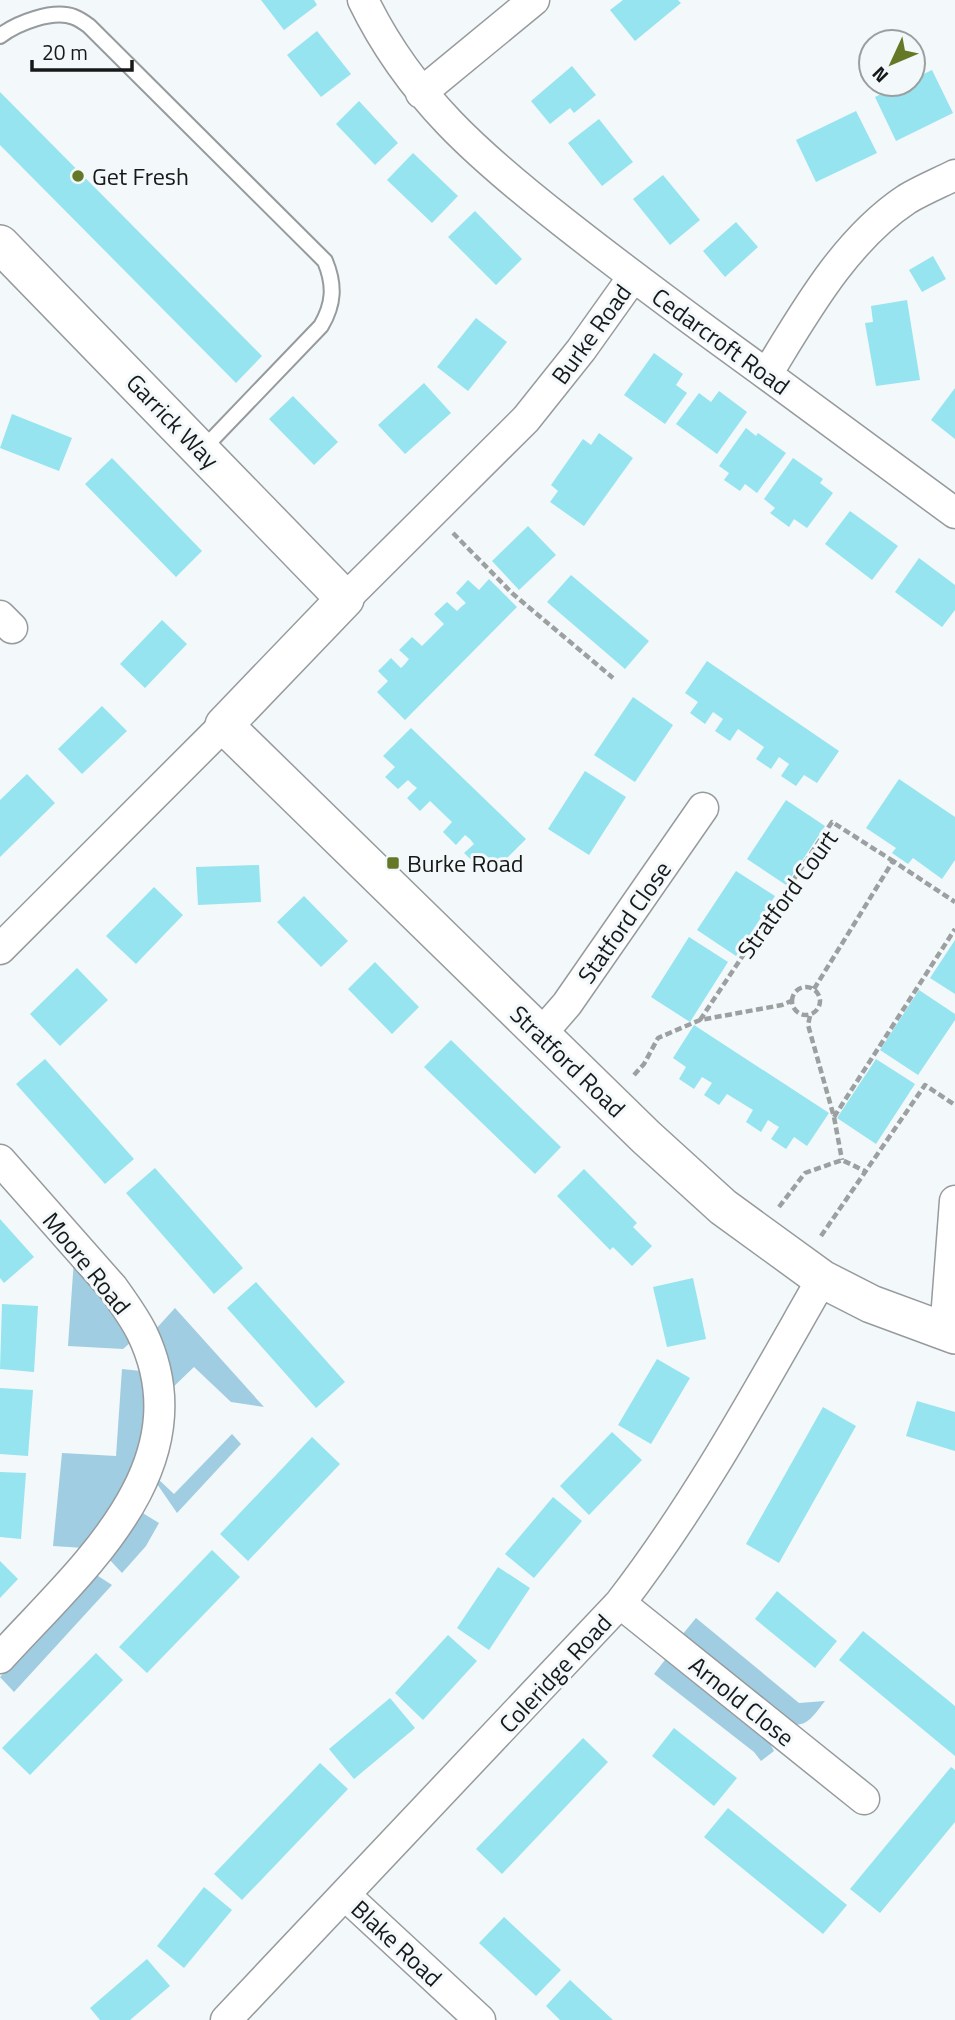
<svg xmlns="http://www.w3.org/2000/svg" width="955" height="2020" font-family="'Titillium Web',sans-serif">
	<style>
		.green { fill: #a1cde2 }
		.building { fill: #95e4f0 }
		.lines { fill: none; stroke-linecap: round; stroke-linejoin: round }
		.service-casing { stroke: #979b9d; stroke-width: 18 }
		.minor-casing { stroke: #979b9d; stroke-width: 33 }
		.tertiary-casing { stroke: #979b9d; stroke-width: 40 }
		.path { stroke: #9ca0a1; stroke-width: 4.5; stroke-dasharray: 7 3.5; stroke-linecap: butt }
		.service { stroke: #fff; stroke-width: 14 }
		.minor { stroke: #fff; stroke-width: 30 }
		.tertiary { stroke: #fff; stroke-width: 37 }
		.poi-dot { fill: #657827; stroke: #f3f8fa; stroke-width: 2.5 }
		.labels { text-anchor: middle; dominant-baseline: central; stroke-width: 6; stroke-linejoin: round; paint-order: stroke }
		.poi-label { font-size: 24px; fill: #171919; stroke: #f3f8fa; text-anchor: start }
		.street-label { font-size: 24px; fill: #171919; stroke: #f3f8fa }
	</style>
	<rect width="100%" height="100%" fill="#f3f8fa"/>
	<path class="green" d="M 74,1259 L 110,1307 L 131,1342 L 123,1349 L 68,1346 Z
		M 175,1308 L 264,1407 L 231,1402 L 194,1367 L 168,1392 L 154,1331 Z
		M 122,1369 L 141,1371 C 151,1407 143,1450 127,1484 C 116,1506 98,1527 84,1548 L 53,1546 L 62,1453 L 116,1456 Z
		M 232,1434 L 241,1444 L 177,1513 L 155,1481 L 157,1478 L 174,1494 Z
		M 141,1512 L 159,1523 L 146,1546 L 122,1573 L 108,1558 Z
		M 95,1574 L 112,1585 L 14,1692 L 0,1677 Z
		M 696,1618 L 799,1703 L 825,1701 C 815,1713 808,1728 791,1724 L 682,1635 Z
		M 668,1656 L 767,1738 L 774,1751 L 761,1761 L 754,1752 L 654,1674 Z"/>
	<path class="building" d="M 261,0 L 314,0 L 317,5 L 284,30 Z
		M 623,0 L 678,0 L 681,3 L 635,41 L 610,10 Z
		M 317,31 L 351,74 L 321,97 L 287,55 Z
		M 572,66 L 596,95 L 574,113 L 570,108 L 550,124 L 531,101 Z
		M 932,70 L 953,113 L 896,141 L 875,97 L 902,84 L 913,84 L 913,79 Z
		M 0,92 L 262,356 L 236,383 L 0,145 Z
		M 359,101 L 398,143 L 375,165 L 336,124 Z
		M 856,111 L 877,153 L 816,182 L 796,140 Z
		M 599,119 L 633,162 L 602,186 L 568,143 Z
		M 413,153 L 458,196 L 432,223 L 387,180 Z
		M 663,175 L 700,220 L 670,245 L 633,199 Z
		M 475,211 L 522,259 L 496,285 L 448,237 Z
		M 736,222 L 758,247 L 725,277 L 703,251 Z
		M 933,256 L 946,279 L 922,292 L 909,270 Z
		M 907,300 L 920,380 L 876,386 L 865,323 L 873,322 L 871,306 Z
		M 476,318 L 507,342 L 468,391 L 437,367 Z
		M 654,353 L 683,374 L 676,385 L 687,393 L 665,424 L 624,395 Z
		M 424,383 L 451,413 L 405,454 L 378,425 Z
		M 955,388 L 955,439 L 931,420 Z
		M 719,391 L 747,412 L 717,454 L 676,424 L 699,393 L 711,402 Z
		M 293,396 L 338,442 L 314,465 L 269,419 Z
		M 12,414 L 72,438 L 59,471 L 0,448 Z
		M 746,428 L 756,436 L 758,433 L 786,453 L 757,493 L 745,484 L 740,491 L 724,480 L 729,473 L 719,466 Z
		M 599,433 L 633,458 L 584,526 L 550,502 L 558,491 L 551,485 L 583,439 L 591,445 Z
		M 112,458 L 202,551 L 176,577 L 85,484 Z
		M 793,458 L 823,479 L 820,483 L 833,493 L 807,528 L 794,519 L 789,527 L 770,513 L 775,508 L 764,499 Z
		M 850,511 L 898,546 L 872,580 L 825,544 Z
		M 528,526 L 556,555 L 519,590 L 492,561 Z
		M 919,558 L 955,585 L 955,610 L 942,627 L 895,592 Z
		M 571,575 L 649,641 L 625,669 L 547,602 Z
		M 489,579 L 517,607 L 405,720 L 377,692 L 388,681 L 378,671 L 391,658 L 401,668 L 405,664 L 409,659 L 399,650 L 412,637 L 422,646 L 444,624 L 434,614 L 447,602 L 457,611 L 461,607 L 466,603 L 456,593 L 468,580 L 479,590 Z
		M 162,620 L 187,644 L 145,688 L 120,664 Z
		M 707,661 L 839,751 L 817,783 L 804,775 L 796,786 L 781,776 L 789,764 L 779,757 L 771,769 L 756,759 L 764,747 L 738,729 L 730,741 L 715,731 L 723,719 L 713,712 L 705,724 L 690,713 L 698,702 L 685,693 Z
		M 633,697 L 673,725 L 635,782 L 594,755 Z
		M 102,706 L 127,731 L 82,774 L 58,749 Z
		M 411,728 L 526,839 L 498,867 L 487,856 L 478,866 L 464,853 L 474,844 L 470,839 L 465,835 L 456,845 L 443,832 L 452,822 L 430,801 L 420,811 L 407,798 L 417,788 L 412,784 L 408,780 L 398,789 L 385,777 L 395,767 L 383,756 Z
		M 585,771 L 626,797 L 589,855 L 548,829 Z
		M 27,774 L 55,803 L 0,857 L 0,800 Z
		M 899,779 L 955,817 L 955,860 L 942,879 L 913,858 L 908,864 L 892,853 L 896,848 L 866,828 Z
		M 786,800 L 825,826 L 786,885 L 747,859 Z
		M 259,865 L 261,902 L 198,905 L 196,867 Z
		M 736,871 L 775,896 L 736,956 L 697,930 Z
		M 154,887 L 183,915 L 136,964 L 106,936 Z
		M 304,896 L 348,941 L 321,967 L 277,922 Z
		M 689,937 L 728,962 L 690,1022 L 651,997 Z
		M 955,940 L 955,994 L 930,978 Z
		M 375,962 L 419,1007 L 392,1034 L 348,989 Z
		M 77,968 L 108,1000 L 60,1046 L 30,1014 Z
		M 919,990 L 955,1014 L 955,1020 L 918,1075 L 880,1050 Z
		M 694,1025 L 829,1113 L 807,1146 L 794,1137 L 786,1149 L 771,1139 L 779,1127 L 774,1124 L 768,1120 L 761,1132 L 746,1122 L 753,1110 L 727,1094 L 719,1105 L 704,1095 L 712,1083 L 702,1077 L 694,1089 L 679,1079 L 686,1067 L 673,1058 Z
		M 451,1040 L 561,1147 L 535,1174 L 424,1067 Z
		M 45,1059 L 134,1159 L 105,1184 L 16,1084 Z
		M 876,1059 L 915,1084 L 876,1144 L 837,1118 Z
		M 155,1168 L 243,1268 L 214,1294 L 126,1193 Z
		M 584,1169 L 637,1223 L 633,1227 L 652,1246 L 632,1266 L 613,1247 L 610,1250 L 557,1196 Z
		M 0,1219 L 34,1257 L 4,1283 L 0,1278 Z
		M 693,1278 L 706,1339 L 667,1347 L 653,1287 Z
		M 256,1282 L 345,1382 L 316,1408 L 227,1308 Z
		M 2,1304 L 38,1306 L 34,1372 L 0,1369 Z
		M 657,1359 L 690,1378 L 651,1444 L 618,1425 Z
		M 0,1388 L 33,1390 L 28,1456 L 0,1454 Z
		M 917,1401 L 955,1412 L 955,1451 L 906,1436 Z
		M 823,1407 L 856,1426 L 779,1563 L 746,1544 Z
		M 612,1432 L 642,1460 L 589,1515 L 560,1486 Z
		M 312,1437 L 340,1464 L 248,1561 L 220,1534 Z
		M 0,1472 L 26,1473 L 21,1539 L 0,1537 Z
		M 553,1497 L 582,1521 L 534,1578 L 505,1554 Z
		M 212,1550 L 240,1577 L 147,1673 L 119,1647 Z
		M 0,1561 L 18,1579 L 0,1598 Z
		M 498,1567 L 530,1588 L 489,1650 L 457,1628 Z
		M 777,1591 L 837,1641 L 815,1668 L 755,1619 Z
		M 863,1631 L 955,1706 L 955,1756 L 839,1660 Z
		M 448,1635 L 477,1661 L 423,1720 L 395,1693 Z
		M 96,1653 L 123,1680 L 30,1775 L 2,1748 Z
		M 390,1698 L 415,1728 L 354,1779 L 329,1749 Z
		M 674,1728 L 737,1778 L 714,1806 L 652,1756 Z
		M 583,1738 L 608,1762 L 502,1874 L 476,1849 Z
		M 320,1763 L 348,1789 L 242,1900 L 214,1874 Z
		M 951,1767 L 955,1770 L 955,1822 L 880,1913 L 850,1889 Z
		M 728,1808 L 847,1905 L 823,1934 L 704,1837 Z
		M 204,1887 L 232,1910 L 184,1968 L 157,1946 Z
		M 504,1917 L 561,1970 L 536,1996 L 479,1943 Z
		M 147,1959 L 170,1986 L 130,2020 L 100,2020 L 90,2008 Z
		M 570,1980 L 598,2006 L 613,2020 L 560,2020 L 546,2006 Z"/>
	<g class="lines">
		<g class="service-casing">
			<path id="service" d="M 0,36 C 17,23 53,9 74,17 C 79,19 85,23 89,26 L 325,261 C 335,285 334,304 321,326 L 202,450"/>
		</g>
		<g class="minor-casing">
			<path id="minor" d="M 363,0 C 410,97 480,157 563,222 C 610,259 658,295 707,331 C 790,391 872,452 955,513
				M 421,93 L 534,0
				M 767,374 C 805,312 845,240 907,199 C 922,190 939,183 955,175
				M 345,599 L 526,419 L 581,350 L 633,277
				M 0,616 L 12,628
				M 0,949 L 224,725
				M 541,1034 L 567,1004 L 703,808
				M 0,1160 L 113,1288 C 123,1302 134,1317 142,1333 C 206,1466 79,1571 0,1658
				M 945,1333 L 955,1201
				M 620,1603 L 864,1799
				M 345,1895 L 480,2020
				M 226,2020 L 620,1603 C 698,1502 759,1389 822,1279"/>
		</g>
		<g class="tertiary-casing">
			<path id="tertiary" d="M 0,244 L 345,599 L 224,725 L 646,1137 L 723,1207 L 822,1279 L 871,1304 L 955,1335"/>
		</g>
		<path class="path" d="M 453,533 L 513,594 L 613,678
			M792 1001a14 14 0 1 1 28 0a14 14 0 1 1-28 0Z
			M 814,989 L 893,861 L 955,902
			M 810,1016 L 808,1025 L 834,1117 L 842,1160
			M 700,1020 L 832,822 L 893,861
			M 634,1075 L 644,1064 L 658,1038 L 700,1020 L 782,1005 L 791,1001
			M 834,1117 L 955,929
			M 779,1207 L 805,1173 L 842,1160 L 865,1171
			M 821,1236 L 925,1085 L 955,1105"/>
		<use href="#service" class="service"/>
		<use href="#minor" class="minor"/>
		<use href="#tertiary" class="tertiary"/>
	</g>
	<g class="poi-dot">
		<circle cx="78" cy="176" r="7"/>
		<rect x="386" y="856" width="14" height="14" rx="3.5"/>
	</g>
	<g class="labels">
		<g class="poi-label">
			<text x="92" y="176">Get Fresh</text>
			<text x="407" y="863">Burke Road</text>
		</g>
		<g class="street-label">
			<text transform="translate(591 334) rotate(-54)">Burke Road</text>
			<text transform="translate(721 341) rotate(36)">Cedarcroft Road</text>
			<text transform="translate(173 421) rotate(46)">Garrick Way</text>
			<text transform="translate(787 894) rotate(-54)">Stratford Court</text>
			<text transform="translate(624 922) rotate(-55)">Statford Close</text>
			<text transform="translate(568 1061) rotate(44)">Stratford Road</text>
			<text transform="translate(87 1263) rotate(51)">Moore Road</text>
			<text transform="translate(555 1673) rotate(-47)">Coleridge Road</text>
			<text transform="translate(742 1701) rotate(39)">Arnold Close</text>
			<text transform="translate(397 1943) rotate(43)">Blake Road</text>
		</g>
	</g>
	<g transform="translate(892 63) rotate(226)"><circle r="33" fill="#f3f8fa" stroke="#9b9fa0" stroke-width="2"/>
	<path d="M0-5L12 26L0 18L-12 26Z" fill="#657827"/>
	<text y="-10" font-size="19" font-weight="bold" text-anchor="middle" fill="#171919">N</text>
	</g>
	<path d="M32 60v10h100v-10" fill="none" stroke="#171919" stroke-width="3.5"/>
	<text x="42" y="60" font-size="21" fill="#171919" stroke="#f3f8fa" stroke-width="5" paint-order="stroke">20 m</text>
</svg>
